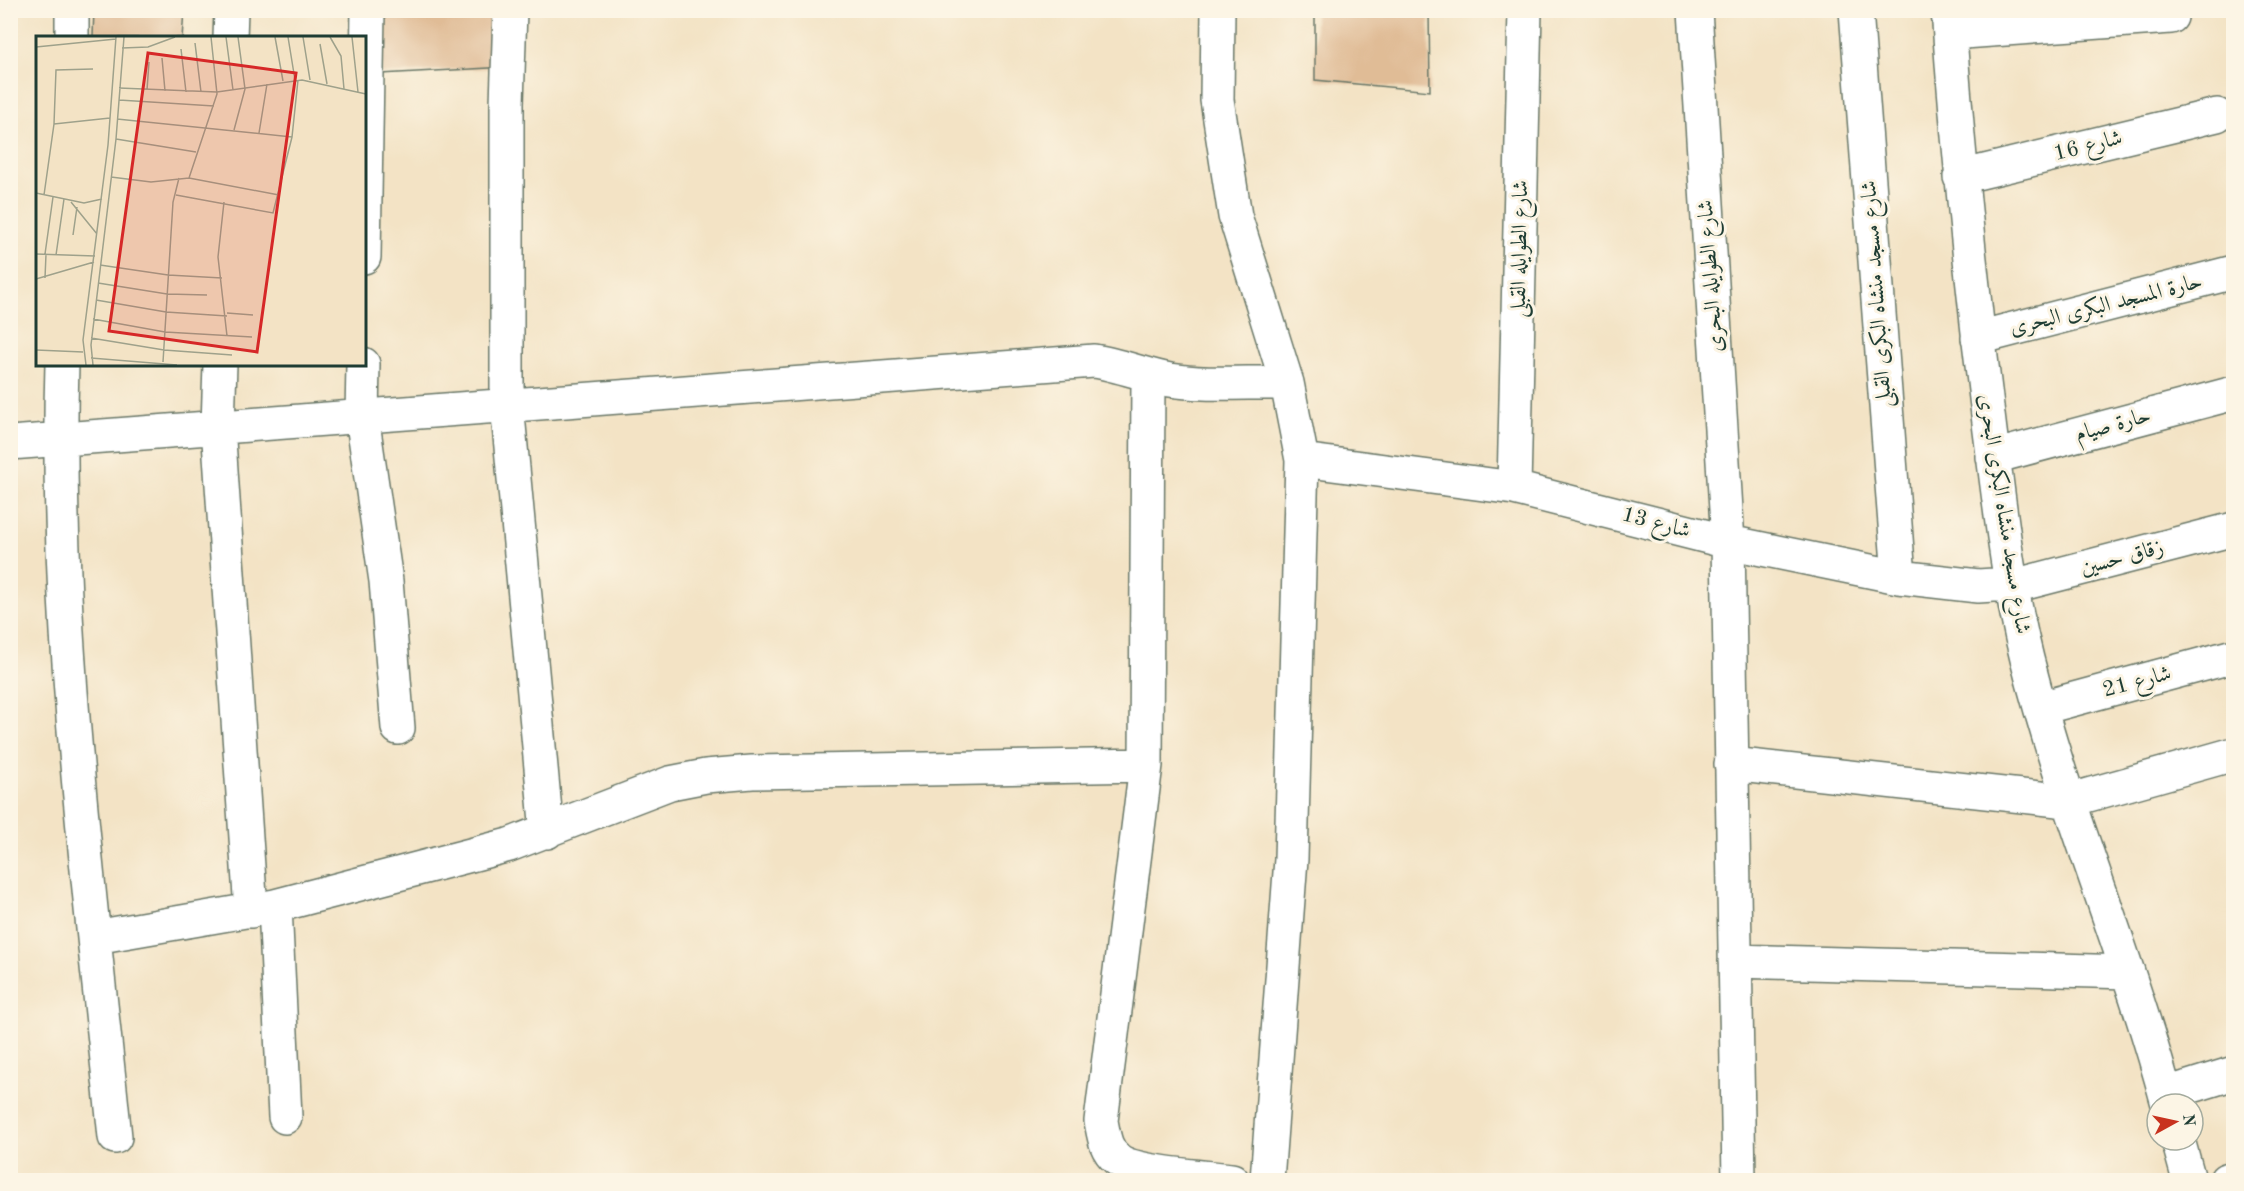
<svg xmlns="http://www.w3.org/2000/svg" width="2244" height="1191" font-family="'Old Standard TT',Amiri,serif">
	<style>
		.building { fill: #e0bc96 }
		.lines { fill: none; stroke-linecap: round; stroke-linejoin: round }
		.minor-casing { stroke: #697767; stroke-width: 36 }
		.minor { stroke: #fff; stroke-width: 33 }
		.labels { text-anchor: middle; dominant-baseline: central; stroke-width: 6; stroke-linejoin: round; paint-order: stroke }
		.street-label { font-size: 22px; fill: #1f3d34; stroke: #fcf5e5 }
		.inset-road { fill: none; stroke: #9ea18b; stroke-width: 1.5 }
		.view { fill: #d62828; fill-opacity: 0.15; stroke: #d62828; stroke-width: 3 }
		.inset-edge { fill: none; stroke: #1f3d34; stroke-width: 3 }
	</style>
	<rect width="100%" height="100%" fill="#fcf5e5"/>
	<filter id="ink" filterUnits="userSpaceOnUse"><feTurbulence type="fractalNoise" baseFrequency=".0167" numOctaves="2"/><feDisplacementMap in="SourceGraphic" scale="12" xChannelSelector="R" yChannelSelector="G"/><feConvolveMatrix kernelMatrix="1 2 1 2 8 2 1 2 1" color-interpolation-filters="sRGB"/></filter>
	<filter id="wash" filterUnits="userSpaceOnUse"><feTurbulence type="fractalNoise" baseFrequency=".008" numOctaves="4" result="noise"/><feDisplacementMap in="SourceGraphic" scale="24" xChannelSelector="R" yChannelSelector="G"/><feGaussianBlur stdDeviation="1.35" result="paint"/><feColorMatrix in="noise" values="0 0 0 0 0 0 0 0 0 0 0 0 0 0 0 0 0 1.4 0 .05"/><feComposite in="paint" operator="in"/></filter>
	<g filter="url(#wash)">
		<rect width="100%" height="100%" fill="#f3e3c5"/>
		<g id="blocks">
			<path class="building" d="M 94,10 L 184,10 L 182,38 L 93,38 Z
				M 380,10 L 507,10 L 507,67 L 381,74 Z
				M 1315,10 L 1429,10 L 1430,91 L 1315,80 Z"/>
		</g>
	</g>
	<g filter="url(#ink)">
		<use href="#blocks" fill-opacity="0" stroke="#697767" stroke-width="1.5"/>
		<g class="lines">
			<g class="minor-casing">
				<path id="minor" d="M 510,10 L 507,104 L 507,404 L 547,832
					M 1218,10 L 1217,100 L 1235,216 L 1287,383 L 1302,460 L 1291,859 L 1267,1180
					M 1695,10 L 1728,542 L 1739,1180
					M 1856,10 L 1899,577
					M 1948,10 C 1958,151 1972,291 1990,431 C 2000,507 2008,584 2027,659 C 2065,810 2128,953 2168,1104
					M 1950,33 L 2171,17
					M 72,38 L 72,10
					M 230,38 L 231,10
					M 1960,177 L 2217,115
					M 364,257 L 368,10
					M 1978,338 L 2234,272
					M 62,364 C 54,623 89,881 115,1137
					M 220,364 L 218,426 L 251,911
					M 363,364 L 362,416 L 386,581 L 398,728
					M 1148,375 L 1146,765 L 1101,1121 C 1104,1136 1105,1149 1117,1159 C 1133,1173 1208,1177 1232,1180
					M 10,443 L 1094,361 C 1120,365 1144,375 1170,380 C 1207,386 1249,382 1287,383
					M 1993,457 L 2234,393
					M 1302,460 L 1514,488 L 1728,542 L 1899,577 L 1978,586 L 2025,583 L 2234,529
					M 1514,488 L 1525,10
					M 2041,708 L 2234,656
					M 1731,764 L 2067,801 L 2234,754
					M 275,906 L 285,1117
					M 95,937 L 275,906 L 509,845 L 670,783 L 706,776 L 752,772 L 1146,765
					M 1735,961 L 2128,972
					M 2166,1094 L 2234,1073
					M 2178,1140 L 2189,1180
					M 2226,1180 L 2234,1178"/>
			</g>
			<use href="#minor" class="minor"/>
		</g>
	</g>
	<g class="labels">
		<g class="street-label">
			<text transform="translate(2088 146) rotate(-14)">شارع 16</text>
			<text transform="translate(1520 249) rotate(-89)">شارع الطوايله القبلى</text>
			<text transform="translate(1711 276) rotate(-94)">شارع الطوايله البحرى</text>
			<text transform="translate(1877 294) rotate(-94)">شارع مسجد منشاه البكرى القبلى</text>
			<text transform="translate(2106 305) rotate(-14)">حارة المسجد البكرى البحرى</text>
			<text transform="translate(2113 425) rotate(-15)">حارة صيام</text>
			<text transform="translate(2004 514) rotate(81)">شارع مسجد منشاه البكرى البحرى</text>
			<text transform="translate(1656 523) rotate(15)">شارع 13</text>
			<text transform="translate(2122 558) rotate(-15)">زقاق حسين</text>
			<text transform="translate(2137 682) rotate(-15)">شارع 21</text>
		</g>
	</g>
	<g transform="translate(36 36)">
		<rect width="330" height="330" fill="#f3e3c5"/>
		<path class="inset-road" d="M 190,1 L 197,54M 239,1 L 247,45M 252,1 L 259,44M 267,1 L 274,44M 294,1 L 305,20 L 308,53M 316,1 L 322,56M 159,7 L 165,56M 284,8 L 291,48M 0,11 L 80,3M 86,12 L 112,11 L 139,1M 145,13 L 150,56M 126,22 L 129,55M 83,52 L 181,56 L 266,44 L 330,58M 111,54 L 113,26M 83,64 L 178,70M 81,83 L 256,101M 18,88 L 74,82M 198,94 L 209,53 L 202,1M 223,97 L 231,48M 80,103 L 160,116M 75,141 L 115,146 L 153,142 L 243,159M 153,142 L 181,58 L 175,1M 0,157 L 48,167 L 66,163M 8,159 L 18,88 L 20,34 L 57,33M 140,159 L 237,177 L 256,101 L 262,44M 35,166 L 61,198M 188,166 L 182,221 L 191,300M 37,199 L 41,171M 0,218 L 59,220M 9,218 L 17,161M 20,219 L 28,163M 64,229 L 132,239 L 186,242M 9,242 L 10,218M 0,243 L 58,226M 62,247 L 131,258 L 171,259M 60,264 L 130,276 L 191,280M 191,277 L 217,279M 57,283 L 129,296 L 216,301M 55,302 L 128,314 L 196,319M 0,314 L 47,316M 55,322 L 141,329M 127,326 L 137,166 L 143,142M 50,329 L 47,304 L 72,109 L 80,1M 57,329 L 55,309 L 80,103 L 88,1"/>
		<path class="view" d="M 112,17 L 260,37 L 221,316 L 73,295 Z"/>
		<rect width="330" height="330" class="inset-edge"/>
	</g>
	<rect width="2244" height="1191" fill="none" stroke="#fcf5e5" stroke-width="36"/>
	<g transform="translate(2175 1122) rotate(82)"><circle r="28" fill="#fcf5e5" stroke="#a4ab9e" stroke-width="1.5"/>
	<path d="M0-4.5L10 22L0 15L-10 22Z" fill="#c8321e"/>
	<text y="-9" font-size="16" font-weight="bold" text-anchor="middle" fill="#1f3d34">N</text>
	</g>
</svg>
